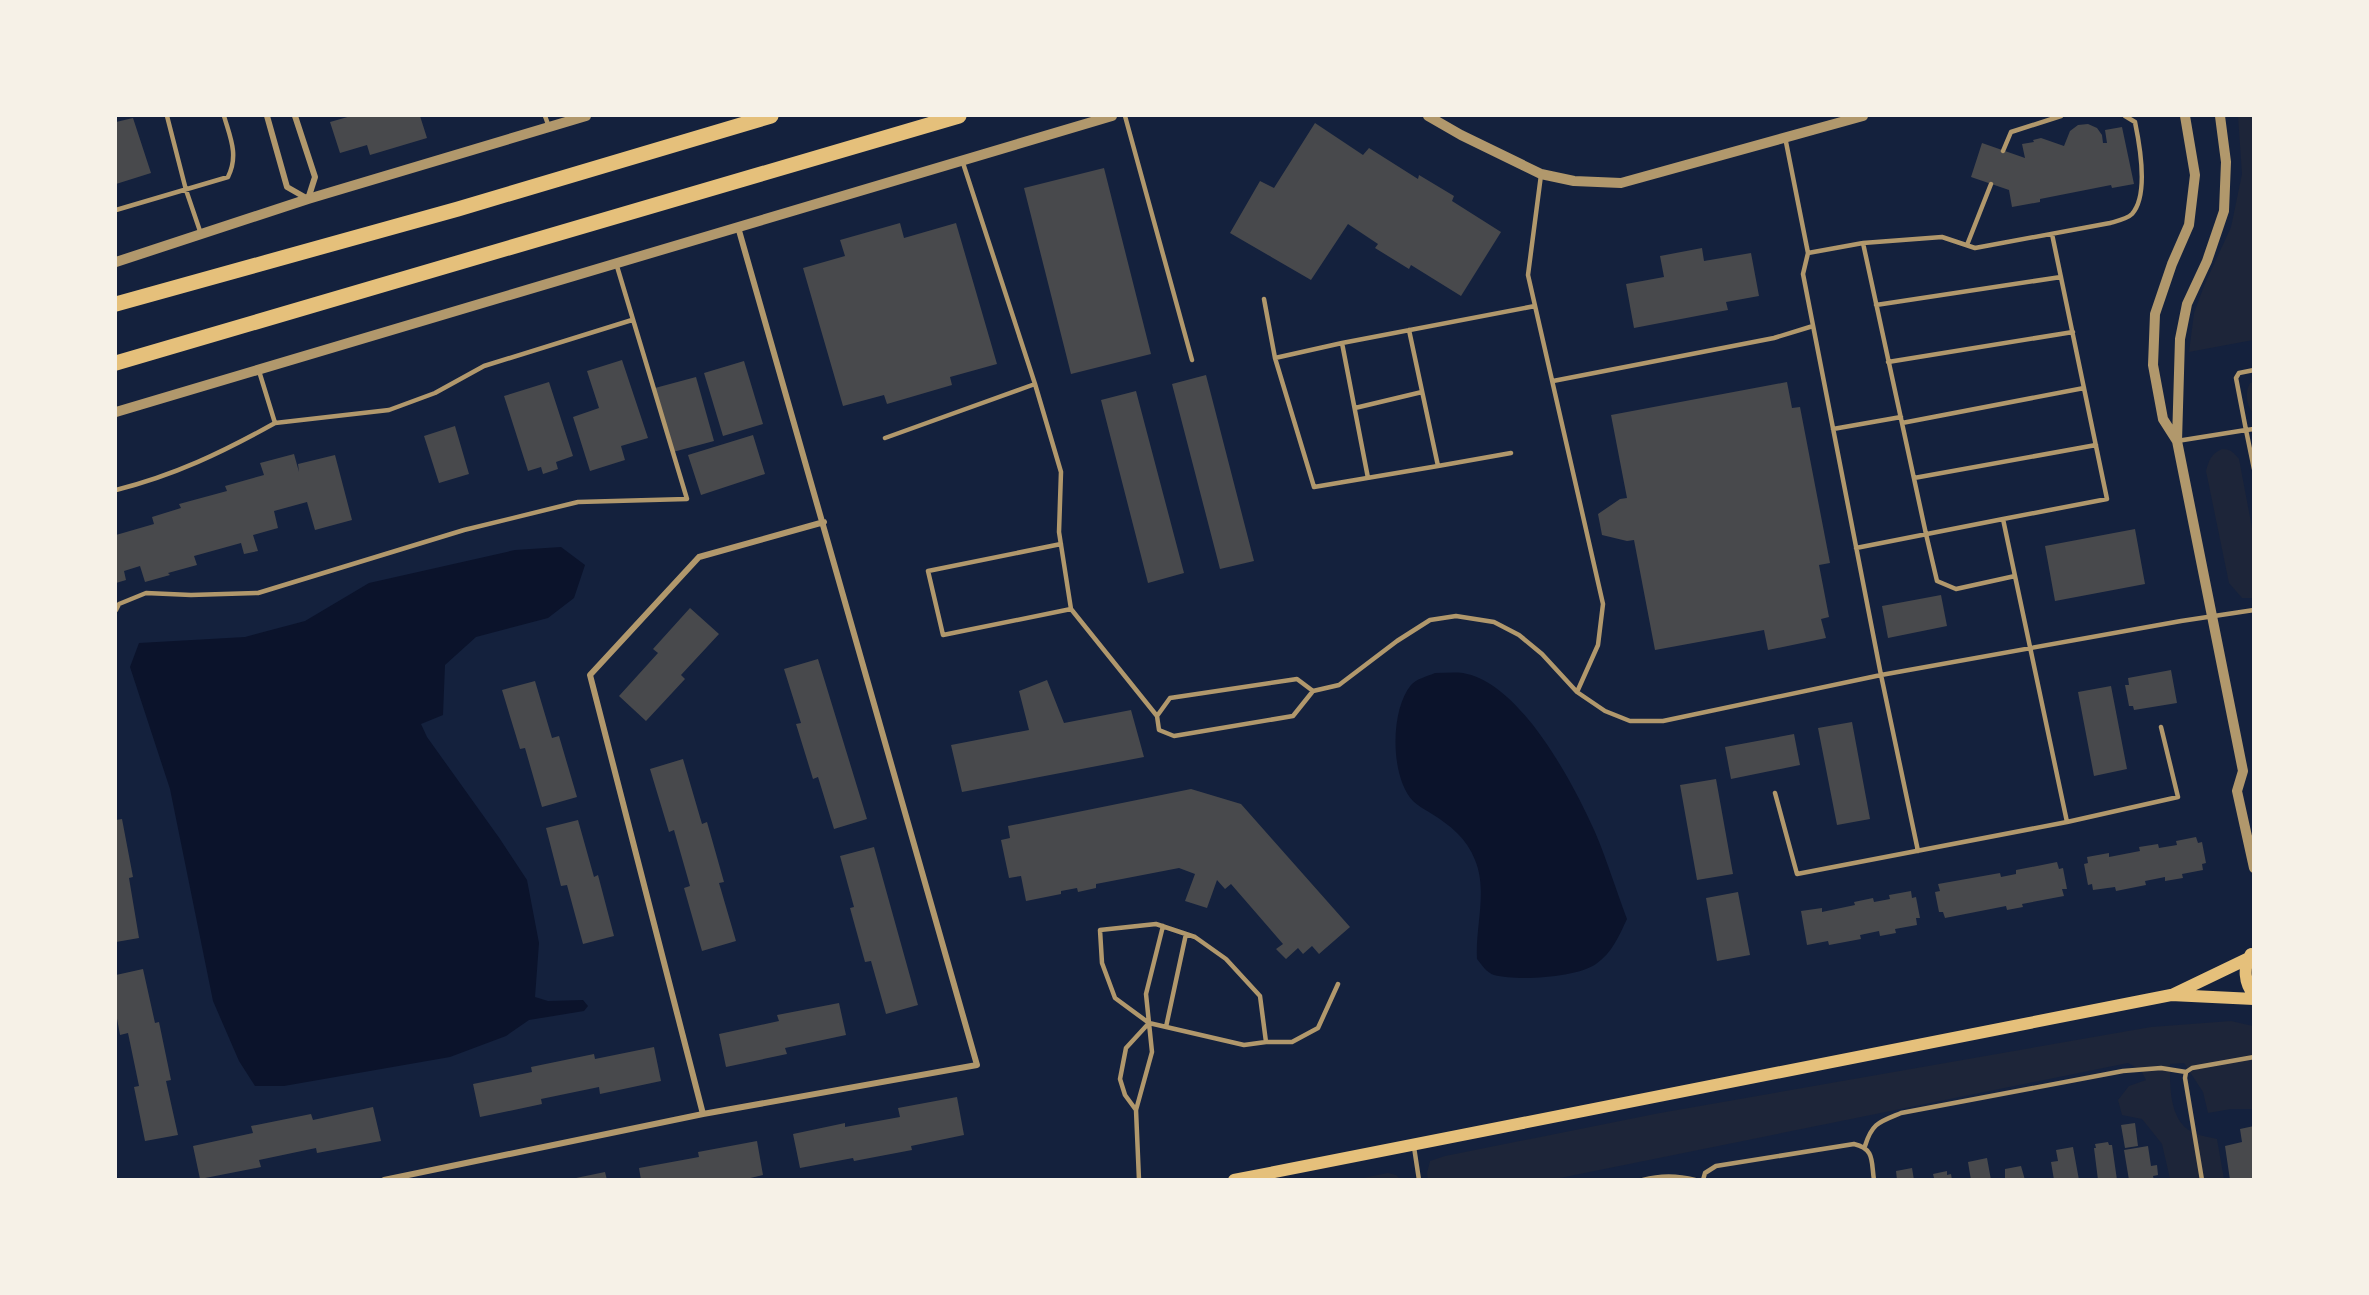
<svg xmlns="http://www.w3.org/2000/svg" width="2369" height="1295" font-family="Figtree,sans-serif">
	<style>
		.green { fill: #1d2539 }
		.water { fill: #0b132b }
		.building { fill: #48494c }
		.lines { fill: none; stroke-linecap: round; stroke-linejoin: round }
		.service { stroke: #b1986c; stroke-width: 4.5 }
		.minor { stroke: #b1986c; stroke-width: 6 }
		.tertiary { stroke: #b1986c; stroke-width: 10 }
		.secondary { stroke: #e5c07b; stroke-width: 12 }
		.trunk { stroke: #e5c07b; stroke-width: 15 }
	</style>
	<rect width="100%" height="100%" fill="#14213d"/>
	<path class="green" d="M 2238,116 L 2253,116 L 2253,340 L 2189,352 L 2194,313 L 2204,286 L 2231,227 L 2242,174 Z
		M 2253,382 L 2254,382 L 2253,413 C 2246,405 2245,392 2250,383 Z
		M 2222,449 C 2231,449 2234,453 2239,459 L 2253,533 L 2253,598 L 2242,598 L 2229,583 L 2206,471 C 2209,460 2211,454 2222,449 Z
		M 2231,1021 L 2253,1026 L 2253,1109 L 2231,1109 L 2208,1113 L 2203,1092 L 2184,1063 L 2170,1064 C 2170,1087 2169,1122 2194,1133 C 2201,1136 2210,1137 2217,1139 L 2224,1179 L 2170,1179 L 2162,1144 L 2142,1119 L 2122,1115 L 2118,1100 L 2129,1086 L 2146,1080 L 2141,1070 L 2128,1063 L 1555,1179 L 1428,1180 L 1427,1173 L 1430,1161 L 1445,1156 L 1660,1113 L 2151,1027 Z
		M 1388,1173 L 1396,1175 L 1400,1179 L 1358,1179 Z"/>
	<path class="water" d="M 561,547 L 585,565 L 574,598 L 548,618 L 476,637 L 445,665 L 443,715 L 421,724 L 427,737 L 500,839 L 527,880 L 539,943 L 535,997 L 548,1001 L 583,1000 L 588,1006 L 584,1011 L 529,1020 L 506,1036 L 450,1057 L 284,1086 L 255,1086 L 239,1061 L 213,1001 L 170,789 L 130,667 L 139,643 L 245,637 L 305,621 L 369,583 L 515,550 Z
		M 1435,673 C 1444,673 1454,672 1463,673 C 1521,683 1573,783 1595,832 C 1607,860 1616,890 1627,919 C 1619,936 1612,953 1596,964 C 1576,978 1517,981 1494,975 C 1487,973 1481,964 1477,959 C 1475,927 1488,891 1475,860 C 1467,839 1450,825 1432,814 C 1426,810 1418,806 1413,801 C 1390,777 1390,710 1411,685 C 1416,679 1428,676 1435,673 Z"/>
	<path class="building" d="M 351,116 L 420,116 L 427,138 L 370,155 L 367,145 L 340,153 L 330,122 Z
		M 133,118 L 151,173 L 116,184 L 116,122 Z
		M 1315,123 L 1363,155 L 1369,148 L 1418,179 L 1419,175 L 1454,196 L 1452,201 L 1501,232 L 1461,296 L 1411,265 L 1409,269 L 1375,248 L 1378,244 L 1348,224 L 1311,280 L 1230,233 L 1260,181 L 1274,188 Z
		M 2088,124 L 2097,128 L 2102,135 L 2103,143 L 2107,143 L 2105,130 L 2122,127 L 2134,184 L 2112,188 L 2111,185 L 2040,199 L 2040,202 L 2012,207 L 2009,190 L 1971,177 L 1982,143 L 2025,158 L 2022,144 L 2034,142 L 2033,140 L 2041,138 L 2064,146 L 2070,131 L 2078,125 Z
		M 1104,168 L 1151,354 L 1071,374 L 1024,188 Z
		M 900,223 L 904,238 L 956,223 L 997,364 L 950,377 L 952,385 L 887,404 L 884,395 L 843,406 L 803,268 L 845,256 L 840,240 Z
		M 1702,248 L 1704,261 L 1751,253 L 1759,296 L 1726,302 L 1728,310 L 1634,328 L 1626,284 L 1664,277 L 1660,256 Z
		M 622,360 L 648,438 L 621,446 L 625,460 L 590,471 L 573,417 L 599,408 L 587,371 Z
		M 744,361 L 763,424 L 723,436 L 704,373 Z
		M 1206,375 L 1254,561 L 1220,569 L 1172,384 Z
		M 696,377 L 714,441 L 673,452 L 655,388 Z
		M 549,382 L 573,456 L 556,462 L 558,469 L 543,474 L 541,467 L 528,471 L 504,396 Z
		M 1787,382 L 1792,408 L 1800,407 L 1830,563 L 1819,565 L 1829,617 L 1821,619 L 1826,638 L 1768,650 L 1764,630 L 1655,650 L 1634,540 L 1627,541 L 1602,535 L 1598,514 L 1620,499 L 1627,498 L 1611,415 Z
		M 1136,391 L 1184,573 L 1148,583 L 1101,400 Z
		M 455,426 L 469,474 L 439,483 L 424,436 Z
		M 753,435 L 765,474 L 701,495 L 688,455 Z
		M 294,454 L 299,472 L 298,464 L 335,455 L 352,520 L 315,530 L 307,502 L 274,511 L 278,528 L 253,535 L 258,551 L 244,554 L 241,543 L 194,556 L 197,565 L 168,573 L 170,575 L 145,582 L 140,566 L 124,571 L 126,580 L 116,583 L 116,535 L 154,524 L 152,517 L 181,508 L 179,504 L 227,491 L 225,486 L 264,475 L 260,463 Z
		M 2135,529 L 2145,584 L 2055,601 L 2045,546 Z
		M 1941,595 L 1947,626 L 1888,638 L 1882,606 Z
		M 690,608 L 719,634 L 681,675 L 685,679 L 646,721 L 619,696 L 658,653 L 653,649 Z
		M 818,659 L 867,819 L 834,829 L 818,777 L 813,779 L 796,724 L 801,723 L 784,669 Z
		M 2171,670 L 2177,703 L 2134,710 L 2133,706 L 2129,706 L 2125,685 L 2129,685 L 2128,678 Z
		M 1047,680 L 1064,723 L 1131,710 L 1144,757 L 962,792 L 951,745 L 1029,730 L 1019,691 Z
		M 535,681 L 552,738 L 559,736 L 577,797 L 542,807 L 525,748 L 520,749 L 502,690 Z
		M 2111,686 L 2127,769 L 2094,776 L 2078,692 Z
		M 1852,722 L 1870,819 L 1837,825 L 1818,728 Z
		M 1794,734 L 1800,765 L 1731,779 L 1725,747 Z
		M 683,759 L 702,824 L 707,822 L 724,882 L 719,883 L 736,941 L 702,951 L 684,888 L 690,886 L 674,830 L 669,832 L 650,769 Z
		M 1716,779 L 1733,874 L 1697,880 L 1680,785 Z
		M 1191,789 L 1241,804 L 1350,927 L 1319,954 L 1312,946 L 1303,954 L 1298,948 L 1286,959 L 1276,949 L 1283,944 L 1231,884 L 1225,889 L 1217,880 L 1207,908 L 1185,901 L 1195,874 L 1179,868 L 1096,884 L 1096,888 L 1078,892 L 1077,888 L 1061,891 L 1061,894 L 1026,901 L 1021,876 L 1009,878 L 1001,840 L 1010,838 L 1008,826 Z
		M 122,819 L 133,877 L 129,878 L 139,938 L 116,942 L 116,820 Z
		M 578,820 L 594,877 L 598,875 L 614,936 L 583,944 L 567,885 L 561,886 L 546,828 Z
		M 2196,837 L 2198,843 L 2202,842 L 2206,863 L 2202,864 L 2203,870 L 2182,874 L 2183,878 L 2165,881 L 2165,877 L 2145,881 L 2146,885 L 2116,891 L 2115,887 L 2093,890 L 2092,884 L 2088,885 L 2084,864 L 2088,863 L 2087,857 L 2109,853 L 2109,857 L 2140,851 L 2139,847 L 2158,844 L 2159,848 L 2177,845 L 2176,841 Z
		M 874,847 L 918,1005 L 886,1014 L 871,961 L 865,962 L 850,908 L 854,907 L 840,856 Z
		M 2057,862 L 2059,869 L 2063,868 L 2067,889 L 2062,889 L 2064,896 L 2022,904 L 2023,907 L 2007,910 L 2006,906 L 1945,918 L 1943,912 L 1939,912 L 1935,892 L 1940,891 L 1938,884 L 2000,873 L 2001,877 L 2016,874 L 2016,870 Z
		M 1911,891 L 1912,898 L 1916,897 L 1920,918 L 1916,918 L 1917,925 L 1895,929 L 1896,933 L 1880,936 L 1879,931 L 1860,935 L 1861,939 L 1829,945 L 1828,941 L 1807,945 L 1801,911 L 1822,908 L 1822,912 L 1855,905 L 1854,902 L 1873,898 L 1874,902 L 1890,899 L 1889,895 Z
		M 1738,892 L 1750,955 L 1717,961 L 1706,898 Z
		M 143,969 L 155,1023 L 159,1022 L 171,1080 L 166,1081 L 178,1135 L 145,1141 L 134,1087 L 139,1086 L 128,1033 L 120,1035 L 116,1013 L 116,975 Z
		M 839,1003 L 846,1035 L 785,1048 L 787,1054 L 726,1067 L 719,1034 L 779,1021 L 777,1015 Z
		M 654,1047 L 661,1081 L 600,1094 L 599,1087 L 541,1099 L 542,1104 L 480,1117 L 473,1084 L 532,1072 L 531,1067 L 594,1054 L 595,1059 Z
		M 957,1097 L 964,1135 L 911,1146 L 912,1150 L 854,1161 L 853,1158 L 800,1168 L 793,1134 L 845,1123 L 845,1127 L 900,1117 L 898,1108 Z
		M 373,1107 L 381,1141 L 317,1153 L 316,1148 L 259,1160 L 261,1167 L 200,1179 L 193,1146 L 253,1133 L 251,1126 L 311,1114 L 313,1120 Z
		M 2135,1123 L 2138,1146 L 2125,1148 L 2121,1125 Z
		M 2254,1126 L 2254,1180 L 2230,1180 L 2225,1146 L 2242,1142 L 2240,1129 Z
		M 757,1141 L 763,1175 L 742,1180 L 641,1180 L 639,1168 L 699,1157 L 698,1152 Z
		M 2108,1142 L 2109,1145 L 2112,1145 L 2117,1180 L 2098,1180 L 2094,1148 L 2096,1148 L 2095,1144 Z
		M 2148,1146 L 2151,1166 L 2157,1165 L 2158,1175 L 2153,1176 L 2154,1180 L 2129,1180 L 2124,1150 Z
		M 2073,1147 L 2079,1180 L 2054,1180 L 2051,1162 L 2058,1161 L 2056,1150 Z
		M 1987,1158 L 1991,1180 L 1971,1180 L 1968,1162 Z
		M 2021,1166 L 2025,1180 L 2005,1180 L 2005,1169 Z
		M 1912,1168 L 1914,1180 L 1897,1180 L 1896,1171 Z
		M 1947,1171 L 1947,1175 L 1951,1174 L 1952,1180 L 1930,1180 L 1934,1178 L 1933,1174 Z
		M 605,1172 L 607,1180 L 576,1180 L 576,1178 Z"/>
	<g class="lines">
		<path class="service" d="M 167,116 L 186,190 L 201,234
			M 545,116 L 549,127
			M 1125,116 L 1192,360
			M 1785,137 L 1808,253 L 1863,243 L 1942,237 L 1975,248 L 2110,223 C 2117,221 2127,219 2132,214 C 2149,195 2140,146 2135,122 L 2125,116
			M 2003,151 L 2011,132 L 2061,116
			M 1541,175 L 1528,275 L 1603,604 L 1598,645 L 1577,692
			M 116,210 L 228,177 C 239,155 230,137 224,116
			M 1967,245 L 1991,184
			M 1264,299 L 1275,358 L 1342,343 L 1535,306
			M 1876,305 L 2061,277
			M 1409,330 L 1438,466 L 1511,453
			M 1342,343 L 1368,478
			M 1275,358 L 1314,487 L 1438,466
			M 1888,362 L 2073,332
			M 2254,370 L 2239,373 L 2236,378 L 2246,430 L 2254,429
			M 259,371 L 275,423 L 389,410 L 435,393 L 484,366 L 632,320
			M 1553,381 L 1774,338 L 1813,326
			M 1035,384 L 1061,472 L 1059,532 L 1071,609 L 943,635 L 928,571 L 1061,544
			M 1355,408 L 1422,392
			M 1902,423 L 2084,388
			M 1833,429 L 1901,417
			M 885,438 L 1035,384 L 962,160
			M 2177,441 L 2246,430 L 2254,469
			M 1914,478 L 2096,445
			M 116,490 C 175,475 221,453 275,423
			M 2003,519 L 2107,499 L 2052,234
			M 1856,548 L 2003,519 L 2015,576 L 1956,589 L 1937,581 L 1926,534 L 1863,243
			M 2015,576 L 2067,822 L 2178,797 L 2161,727
			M 1071,609 L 1157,716
			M 116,610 L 119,604 L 146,593 L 191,595 L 258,593 L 464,530 L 578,502 L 687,499 L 616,263
			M 1313,691 L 1297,679 L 1170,698 L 1157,716 L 1159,730 L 1174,736 L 1293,716 L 1313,691 L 1339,685 L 1397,641 L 1430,620 L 1456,616 L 1494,622 L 1519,635 L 1542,654 L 1577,692 L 1605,711 L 1630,721 L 1663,721 L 1881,675 L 1803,274 L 1808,253
			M 1775,793 L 1797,874 L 2067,822
			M 1918,851 L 1881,675 L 2181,621 L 2254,610
			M 1156,924 L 1195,937 L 1226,959 L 1260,996 L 1266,1042 L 1244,1045 L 1149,1023 L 1115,998 L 1102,963 L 1100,930 Z
			M 1149,1023 L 1146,994 L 1163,926
			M 1166,1027 L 1186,934
			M 1266,1042 L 1292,1042 L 1318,1028 L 1338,984
			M 1136,1110 L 1125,1095 L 1120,1079 L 1126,1048 L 1149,1023 L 1152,1052 L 1136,1110 L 1139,1180
			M 1865,1146 C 1872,1123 1879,1122 1901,1113 L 2123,1071 L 2161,1068 L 2186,1072
			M 1414,1147 L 1419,1180
			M 1643,1180 C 1661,1175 1676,1175 1695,1180
			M 1703,1180 L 1705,1173 L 1716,1166 L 1854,1144 C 1875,1149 1871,1161 1874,1180
			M 2202,1180 L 2185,1078 L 2186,1072 L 2192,1068 L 2254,1057"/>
		<path class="minor" d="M 267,116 L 287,187 L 308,199 L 315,177 L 295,116
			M 703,1114 L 590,675 L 699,557 L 824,522
			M 384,1180 L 703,1114 L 977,1065 L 738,227"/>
		<path class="tertiary" d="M 1428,116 L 1461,135 L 1541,174 L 1574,181 L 1621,183 L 1863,116
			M 2185,116 L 2195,175 L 2189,225 L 2172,264 L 2155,314 L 2153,365 L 2163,419 L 2177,441 L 2243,771 L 2237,791 L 2254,868
			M 116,262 L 308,199 L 586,116
			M 116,412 L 1112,116
			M 2177,441 L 2180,339 L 2187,304 L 2207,261 L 2224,211 L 2226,162 L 2220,116"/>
		<path class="secondary" d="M 2251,954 C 2243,967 2244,983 2254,995
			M 2172,995 L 2249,958
			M 1234,1180 L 2171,995 L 2254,999"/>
		<path class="trunk" d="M 116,304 L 458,209 L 771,116
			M 116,363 L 959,116"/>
	</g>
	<rect width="2369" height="1295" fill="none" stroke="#f6f1e7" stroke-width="234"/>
</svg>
